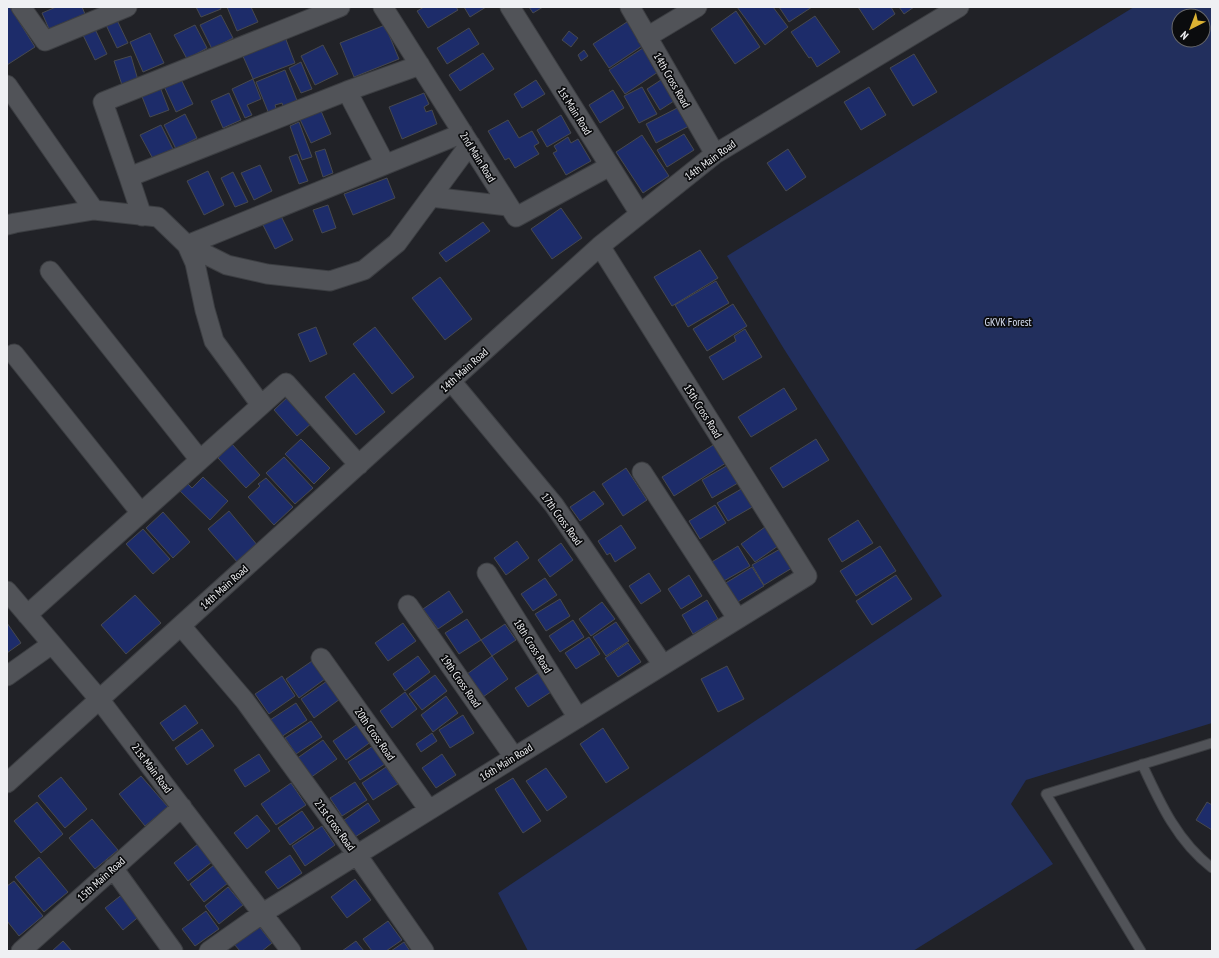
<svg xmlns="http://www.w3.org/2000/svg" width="1219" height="958" font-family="'PT Sans Narrow',sans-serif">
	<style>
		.green { fill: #222f5d; fill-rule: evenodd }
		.building { fill: #1d2c6a; stroke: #47494e }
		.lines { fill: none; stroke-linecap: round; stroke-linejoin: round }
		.lane-casing { stroke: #3c3e42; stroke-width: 11 }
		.street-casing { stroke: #3c3e42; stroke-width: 21 }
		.lane { stroke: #515358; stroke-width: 9 }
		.street { stroke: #515358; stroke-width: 19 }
		.labels { text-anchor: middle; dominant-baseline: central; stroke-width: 3.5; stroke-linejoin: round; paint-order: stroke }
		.street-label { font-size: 11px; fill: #eff0f3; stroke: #0b0c0e }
		.park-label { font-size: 11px; fill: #dae1f5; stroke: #0b0c0e }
	</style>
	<rect width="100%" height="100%" fill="#212227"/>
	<path class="green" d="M 1134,7 L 1212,7 L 1212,723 L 1026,780 L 1011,804 L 1053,864 L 913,951 L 528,951 L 498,893 L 942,596 L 784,349 L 727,256 ZM 1179,16 L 1203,16 L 1203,40 L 1179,40 Z"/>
	<path class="building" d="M 7,7 L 10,7 L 35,47 L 7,65 Z
		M 56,7 L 82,7 L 85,14 L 49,29 L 42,13 Z
		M 196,7 L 220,7 L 221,9 L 201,17 Z
		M 227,7 L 251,7 L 258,22 L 237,31 Z
		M 424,7 L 456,7 L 458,10 L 428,28 L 417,11 Z
		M 464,7 L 486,7 L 470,17 Z
		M 529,7 L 543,7 L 533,13 Z
		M 737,7 L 773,7 L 788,27 L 765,45 Z
		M 779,7 L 812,7 L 789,22 Z
		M 858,7 L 891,7 L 895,14 L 873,30 Z
		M 899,7 L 914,7 L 904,14 Z
		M 736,11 L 760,47 L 735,64 L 711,29 Z
		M 221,15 L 233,38 L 212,49 L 200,25 Z
		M 815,16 L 840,52 L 817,67 L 811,57 L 809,58 L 791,32 Z
		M 117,20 L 128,43 L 117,48 L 106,25 Z
		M 630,20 L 645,44 L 609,68 L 593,44 Z
		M 195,25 L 207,48 L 187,59 L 174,35 Z
		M 385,25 L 399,59 L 354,77 L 340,43 Z
		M 469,28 L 479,44 L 447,64 L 437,48 Z
		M 95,29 L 107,54 L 95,60 L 83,35 Z
		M 569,31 L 578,38 L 571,47 L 562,40 Z
		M 150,33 L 164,63 L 143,72 L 130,42 Z
		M 285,37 L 295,63 L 253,79 L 242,54 Z
		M 323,45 L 338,74 L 315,85 L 301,56 Z
		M 646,46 L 661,70 L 625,94 L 609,70 Z
		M 584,50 L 588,56 L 581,61 L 578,55 Z
		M 483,53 L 494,69 L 460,91 L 449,75 Z
		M 914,54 L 937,92 L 913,106 L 890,68 Z
		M 131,56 L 138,80 L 122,85 L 114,61 Z
		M 301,62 L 312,89 L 301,93 L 289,68 Z
		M 285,70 L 298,103 L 284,108 L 282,103 L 275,105 L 277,111 L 269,114 L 256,82 Z
		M 180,77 L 193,104 L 176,112 L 163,84 Z
		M 664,78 L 677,99 L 660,110 L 647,89 Z
		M 253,79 L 261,99 L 247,105 L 252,115 L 245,118 L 232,89 Z
		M 536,80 L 545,94 L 522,108 L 514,94 Z
		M 158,82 L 169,110 L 150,117 L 139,89 Z
		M 642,87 L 657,114 L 639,123 L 624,96 Z
		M 869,87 L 886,115 L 861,130 L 844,102 Z
		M 613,90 L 624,108 L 600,123 L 589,105 Z
		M 229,93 L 241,120 L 223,128 L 211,101 Z
		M 424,93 L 429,104 L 424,107 L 426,112 L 432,110 L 437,124 L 402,139 L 389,107 Z
		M 318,104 L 331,134 L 311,143 L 297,113 Z
		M 683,105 L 693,124 L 656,143 L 646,124 Z
		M 185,114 L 197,138 L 176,149 L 164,125 Z
		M 561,115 L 571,133 L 547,147 L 537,130 Z
		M 508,120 L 519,138 L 532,131 L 539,143 L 534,146 L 539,154 L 515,168 L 509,158 L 505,160 L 488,131 Z
		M 299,122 L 312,157 L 302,160 L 290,126 Z
		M 161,125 L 173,149 L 153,159 L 140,135 Z
		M 684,134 L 694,150 L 667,167 L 657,150 Z
		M 642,135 L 669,176 L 643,193 L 616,152 Z
		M 568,137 L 571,143 L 578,139 L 591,161 L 566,175 L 553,153 L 557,151 L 554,146 Z
		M 325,149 L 333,173 L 323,177 L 315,152 Z
		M 788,149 L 806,177 L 786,191 L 767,163 Z
		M 297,154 L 308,181 L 299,184 L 289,157 Z
		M 260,165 L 272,191 L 254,200 L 241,173 Z
		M 208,171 L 224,205 L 204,215 L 187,181 Z
		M 233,172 L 248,202 L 235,207 L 221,178 Z
		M 387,178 L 395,198 L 353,215 L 344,194 Z
		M 328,205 L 336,228 L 322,233 L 313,210 Z
		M 561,208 L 582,238 L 552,259 L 531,229 Z
		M 280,214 L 293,240 L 275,249 L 262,223 Z
		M 483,222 L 490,231 L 446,262 L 439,253 Z
		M 700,250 L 718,278 L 672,306 L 654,277 Z
		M 440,277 L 472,319 L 445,340 L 412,298 Z
		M 716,281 L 729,303 L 688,327 L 675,305 Z
		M 733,304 L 747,326 L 707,351 L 693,329 Z
		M 316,327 L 327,354 L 310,362 L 298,334 Z
		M 375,327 L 414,377 L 392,394 L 353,344 Z
		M 745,329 L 762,357 L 723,380 L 709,357 L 736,341 L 734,336 Z
		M 354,373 L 385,412 L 356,435 L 325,397 Z
		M 784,388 L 797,409 L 751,437 L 738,417 Z
		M 290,395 L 313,422 L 297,436 L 274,410 Z
		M 301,439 L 330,468 L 314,484 L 285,454 Z
		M 816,439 L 829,460 L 783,488 L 770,468 Z
		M 718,442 L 729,461 L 674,496 L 662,477 Z
		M 232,444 L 260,475 L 246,488 L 218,458 Z
		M 284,457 L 313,488 L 295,504 L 266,473 Z
		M 728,465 L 738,483 L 712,498 L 702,480 Z
		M 626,468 L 647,500 L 623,516 L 602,484 Z
		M 203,477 L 228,501 L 210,520 L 180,491 L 187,483 L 192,488 Z
		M 266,478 L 293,507 L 274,525 L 248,497 L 260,486 L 258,484 Z
		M 743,488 L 754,506 L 728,521 L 717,503 Z
		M 594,491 L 604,504 L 580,521 L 570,507 Z
		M 715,505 L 726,523 L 700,539 L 689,521 Z
		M 229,511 L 258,546 L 238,563 L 208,529 Z
		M 163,512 L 190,542 L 173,558 L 146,528 Z
		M 858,520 L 873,543 L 842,562 L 828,539 Z
		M 621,525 L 636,548 L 615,562 L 610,553 L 607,555 L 598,541 Z
		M 765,527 L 778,546 L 755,562 L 741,544 Z
		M 143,529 L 170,559 L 153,574 L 126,544 Z
		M 517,541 L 529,558 L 506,575 L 494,558 Z
		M 561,543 L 573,560 L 550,577 L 538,560 Z
		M 738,546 L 750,566 L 722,582 L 710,563 Z
		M 880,546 L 896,571 L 856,596 L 840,571 Z
		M 780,549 L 792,568 L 764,585 L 752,565 Z
		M 752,567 L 764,586 L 736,603 L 724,584 Z
		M 649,573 L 661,591 L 641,604 L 629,586 Z
		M 689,575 L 702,596 L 681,609 L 668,589 Z
		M 896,575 L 912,599 L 872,625 L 856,601 Z
		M 545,578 L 557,595 L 533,611 L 521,594 Z
		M 449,591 L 463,612 L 438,629 L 423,609 Z
		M 135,595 L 161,623 L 126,654 L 101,625 Z
		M 560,599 L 570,616 L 546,631 L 535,614 Z
		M 707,600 L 718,619 L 693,634 L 682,615 Z
		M 602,602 L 615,619 L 591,636 L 579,619 Z
		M 467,619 L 481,640 L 459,654 L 445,633 Z
		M 573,620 L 584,637 L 560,652 L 549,636 Z
		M 616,622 L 629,641 L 606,656 L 593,637 Z
		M 7,623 L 21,643 L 7,653 Z
		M 403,623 L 416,641 L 388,661 L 375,643 Z
		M 505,624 L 516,640 L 492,656 L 481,640 Z
		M 589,637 L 600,654 L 576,669 L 565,653 Z
		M 628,643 L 641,662 L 618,677 L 605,658 Z
		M 418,656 L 430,672 L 405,691 L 393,674 Z
		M 492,656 L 508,679 L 483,697 L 467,674 Z
		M 312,661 L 325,679 L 299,698 L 286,679 Z
		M 727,666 L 744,699 L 718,712 L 701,679 Z
		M 538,673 L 551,692 L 528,707 L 515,688 Z
		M 435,675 L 447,691 L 422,710 L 409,694 Z
		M 282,676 L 295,696 L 269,714 L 255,694 Z
		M 327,681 L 340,699 L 314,718 L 301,699 Z
		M 405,692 L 417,709 L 392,728 L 380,711 Z
		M 446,696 L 458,713 L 433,732 L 421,715 Z
		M 296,703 L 307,720 L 281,737 L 270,720 Z
		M 185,705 L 198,723 L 173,741 L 160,723 Z
		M 463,715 L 474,733 L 450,748 L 439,730 Z
		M 311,721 L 322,737 L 296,754 L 285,738 Z
		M 359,723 L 372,741 L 346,760 L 333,741 Z
		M 603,728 L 629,768 L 606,783 L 580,744 Z
		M 202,729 L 214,746 L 187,765 L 175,748 Z
		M 432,733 L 437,741 L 421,752 L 416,744 Z
		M 323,740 L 337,759 L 310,778 L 296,759 Z
		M 373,746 L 385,764 L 360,780 L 348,762 Z
		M 259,754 L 270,771 L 245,787 L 234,770 Z
		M 442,754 L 456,775 L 436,788 L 422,768 Z
		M 386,767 L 398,784 L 373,800 L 362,783 Z
		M 546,768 L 567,797 L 547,811 L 526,781 Z
		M 141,776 L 168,807 L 145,826 L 119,794 Z
		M 61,777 L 87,809 L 65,828 L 38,796 Z
		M 513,778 L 541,821 L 523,833 L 495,789 Z
		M 355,782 L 367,800 L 342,816 L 330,798 Z
		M 291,783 L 306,805 L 276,825 L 261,804 Z
		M 37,802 L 63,834 L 41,853 L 14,821 Z
		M 1207,802 L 1212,805 L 1212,830 L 1196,820 Z
		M 368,803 L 380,821 L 355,837 L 344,820 Z
		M 302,811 L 314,828 L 290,845 L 278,828 Z
		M 257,815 L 270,831 L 247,849 L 234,833 Z
		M 92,819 L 118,850 L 95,869 L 69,838 Z
		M 322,826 L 335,845 L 305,866 L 292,846 Z
		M 198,844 L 212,862 L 188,881 L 174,863 Z
		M 290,855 L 302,873 L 278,889 L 265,872 Z
		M 39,857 L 68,892 L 44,912 L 15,877 Z
		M 214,865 L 228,883 L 204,902 L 190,884 Z
		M 355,879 L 371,900 L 347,918 L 331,897 Z
		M 14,881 L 43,916 L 19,936 L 7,921 L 7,886 Z
		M 228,887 L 243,905 L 219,924 L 205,906 Z
		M 124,893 L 142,914 L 123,930 L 105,908 Z
		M 206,911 L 219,929 L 195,946 L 182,929 Z
		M 388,921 L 402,940 L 386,951 L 372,951 L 363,939 Z
		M 258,925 L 272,943 L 262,951 L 240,951 L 234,944 Z
		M 63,941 L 72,951 L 52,951 Z
		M 356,941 L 364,951 L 342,951 Z
		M 404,942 L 410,951 L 391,951 Z"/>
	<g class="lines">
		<g class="lane-casing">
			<path id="lane" d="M 1142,764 C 1160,803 1177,841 1212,868
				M 1141,951 L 1046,794 L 1212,743"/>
		</g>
		<g class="street-casing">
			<path id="street" d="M 21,7 L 45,41 L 127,7
				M 383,7 L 516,217 L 610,166
				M 510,7 L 640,214
				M 630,7 L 715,154
				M 647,37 L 697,7
				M 7,85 L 94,210
				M 347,91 L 385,164
				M 129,177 L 103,102 L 340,7
				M 431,197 L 508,206
				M 142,216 L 129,177 L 347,91 L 420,65
				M 7,225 L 15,223 L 94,210 L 158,217 L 187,245 L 463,133
				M 187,245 L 227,265 L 267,274 L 330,281 L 364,270 L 397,243 L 470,144
				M 187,245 L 195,263 L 205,310 L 214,341 L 261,405
				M 50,271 L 200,460
				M 14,354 L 141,513
				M 451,381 L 554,505 L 663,665
				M 642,472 L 737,618
				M 487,573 L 578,718
				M 7,591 L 99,699 L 291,951
				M 408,605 L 514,757
				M 27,615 L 286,383 L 359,465
				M 181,626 L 245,701 L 357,855 L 424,951
				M 321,658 L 429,810
				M 7,676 L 52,644
				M 7,783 L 600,246 L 715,154 L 959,7
				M 113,868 L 173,951
				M 21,951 L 182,807
				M 209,951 L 263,913 L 807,576 L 600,246"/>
		</g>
		<use href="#lane" class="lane"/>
		<use href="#street" class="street"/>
	</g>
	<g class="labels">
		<g class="street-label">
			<text transform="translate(672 80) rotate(60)">14th Cross Road</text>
			<text transform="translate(575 111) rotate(58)">1st Main Road</text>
			<text transform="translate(478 157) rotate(58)">2nd Main Road</text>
			<text transform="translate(710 160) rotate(-36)">14th Main Road</text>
			<text transform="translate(464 370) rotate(-42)">14th Main Road</text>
			<text transform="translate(703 411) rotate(58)">15th Cross Road</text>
			<text transform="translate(562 519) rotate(54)">17th Cross Road</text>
			<text transform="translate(224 587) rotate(-42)">14th Main Road</text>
			<text transform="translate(533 646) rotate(58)">18th Cross Road</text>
			<text transform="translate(461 681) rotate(55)">19th Cross Road</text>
			<text transform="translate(375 734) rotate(55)">20th Cross Road</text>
			<text transform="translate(506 762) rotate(-32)">16th Main Road</text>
			<text transform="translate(152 768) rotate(53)">21st Main Road</text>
			<text transform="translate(335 825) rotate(54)">21st Cross Road</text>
			<text transform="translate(101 879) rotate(-42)">15th Main Road</text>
		</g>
		<g class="park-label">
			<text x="1008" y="322">GKVK Forest</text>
		</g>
	</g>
	<rect width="1219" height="958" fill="none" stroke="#eff0f3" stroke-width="16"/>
	<g transform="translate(1191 28) rotate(222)"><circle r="19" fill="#0b0c0e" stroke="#66676a"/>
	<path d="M0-3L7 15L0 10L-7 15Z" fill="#dcb233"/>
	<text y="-6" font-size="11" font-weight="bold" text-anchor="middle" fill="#eff0f3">N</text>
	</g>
</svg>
